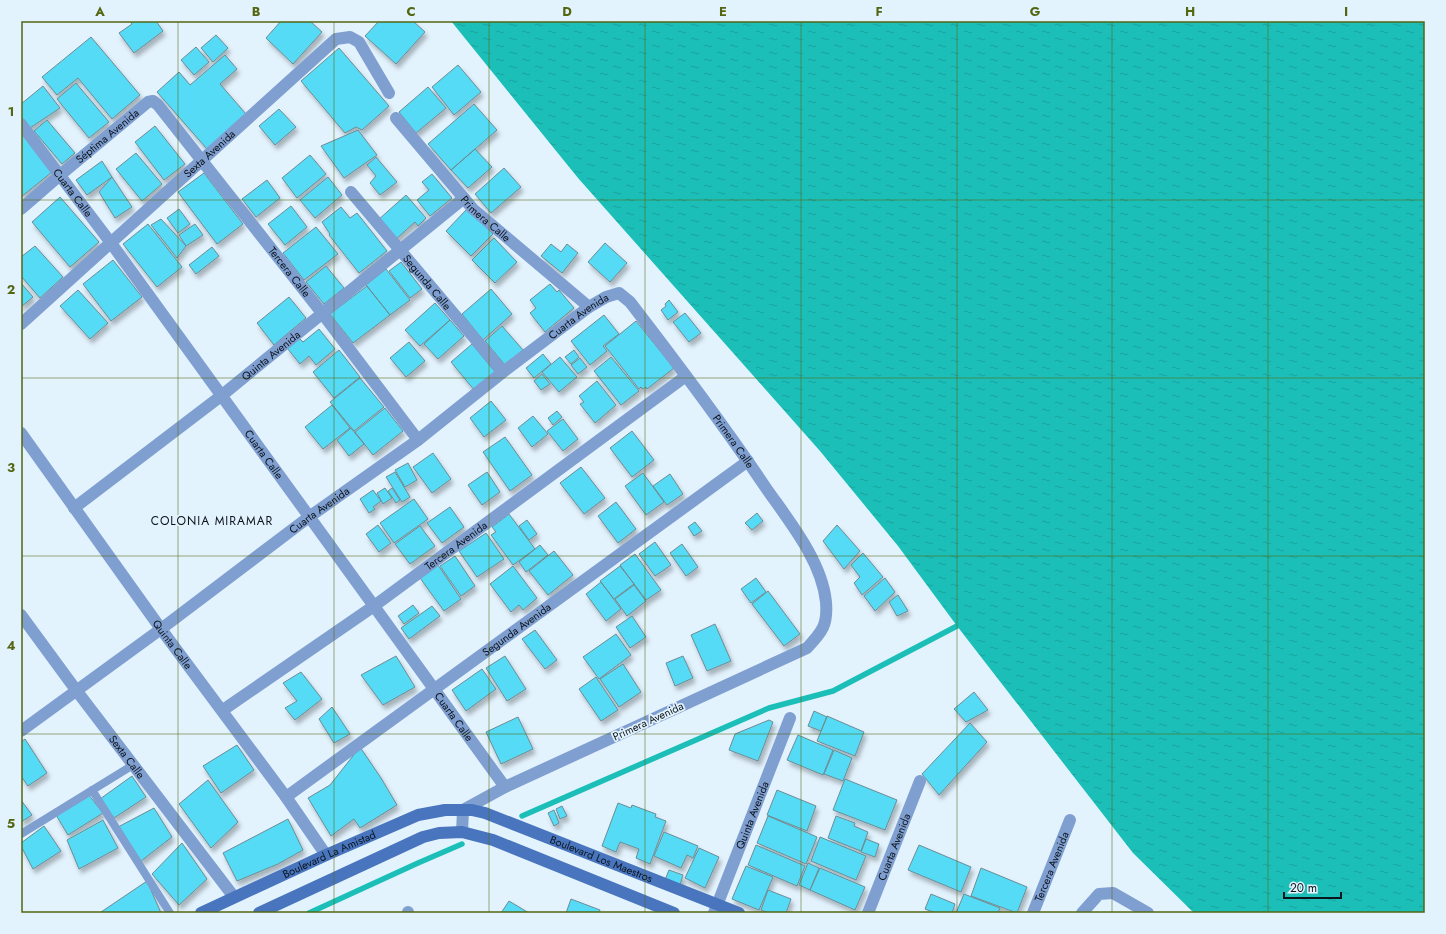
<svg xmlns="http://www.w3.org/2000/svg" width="1446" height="934" font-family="Jost,sans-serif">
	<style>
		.water { fill: url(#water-ripples) }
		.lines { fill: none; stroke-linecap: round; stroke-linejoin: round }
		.stream { stroke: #1cbfb8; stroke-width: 5.5 }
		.building { fill: #54dbf6; stroke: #6c8c94; filter: url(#shadow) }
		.lane { stroke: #809fd1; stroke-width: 8 }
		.street { stroke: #809fd1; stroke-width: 12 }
		.secondary { stroke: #4875be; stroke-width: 12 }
		.grid { fill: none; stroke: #546610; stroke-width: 1; stroke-opacity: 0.55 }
		.labels { text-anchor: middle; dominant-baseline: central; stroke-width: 3.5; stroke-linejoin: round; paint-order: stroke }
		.street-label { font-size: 11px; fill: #0b141a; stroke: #e3f3fe }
		.neighbourhood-label { font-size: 12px; letter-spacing: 1px; fill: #0b141a; stroke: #e3f3fe }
		.neatline { fill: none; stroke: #546610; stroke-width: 1.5 }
		.grid-label { font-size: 13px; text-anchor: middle; font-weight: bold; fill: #546610 }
	</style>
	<defs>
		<pattern id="water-ripples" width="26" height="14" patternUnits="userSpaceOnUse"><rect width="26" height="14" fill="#1cbfb8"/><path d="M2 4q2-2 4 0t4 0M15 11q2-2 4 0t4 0" fill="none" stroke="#18a39e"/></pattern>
		<filter id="shadow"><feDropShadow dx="2.5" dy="4.5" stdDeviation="2" flood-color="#0004"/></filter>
	</defs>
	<rect width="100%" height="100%" fill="#e3f3fe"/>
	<path class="water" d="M 451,21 L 1425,21 L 1425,913 L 1194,913 L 1133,853 L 957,626 L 898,546 L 820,451 L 578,178 Z"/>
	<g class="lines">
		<path class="stream" d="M 522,816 L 769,708 L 833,691 L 957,626
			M 309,913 L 418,863 L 462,844"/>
	</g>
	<path class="building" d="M 130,21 L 156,21 L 163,31 L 134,53 L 119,33 L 132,24 Z
		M 281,21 L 310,21 L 322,32 L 293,64 L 266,38 Z
		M 379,21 L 413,21 L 425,32 L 396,64 L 365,36 Z
		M 216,35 L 228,48 L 213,62 L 201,48 Z
		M 91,37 L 140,95 L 112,119 L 78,78 L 57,95 L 42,77 Z
		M 196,47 L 209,62 L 194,75 L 181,60 Z
		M 339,48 L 389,106 L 362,130 L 356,127 L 345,133 L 301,81 Z
		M 225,55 L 237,69 L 220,84 L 246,114 L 207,149 L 157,92 L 179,72 L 190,85 Z
		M 458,65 L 481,92 L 454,115 L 432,87 Z
		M 76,83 L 109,122 L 89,138 L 57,99 Z
		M 43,86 L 60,108 L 30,128 L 21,118 L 21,104 Z
		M 428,87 L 446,108 L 416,133 L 399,112 Z
		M 474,104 L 497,130 L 451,170 L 428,144 Z
		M 279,109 L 296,127 L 275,145 L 259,126 Z
		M 47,120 L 75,153 L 62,164 L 34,131 Z
		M 155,126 L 185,164 L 164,180 L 135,142 Z
		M 358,130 L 377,155 L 344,178 L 321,146 Z
		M 21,133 L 52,172 L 21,197 Z
		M 475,149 L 492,167 L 468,188 L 451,170 Z
		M 136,153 L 162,184 L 142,201 L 116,169 Z
		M 310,155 L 326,174 L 297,198 L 282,178 Z
		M 376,157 L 397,182 L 380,195 L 370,183 L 376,176 L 367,165 Z
		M 102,161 L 112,177 L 87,195 L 76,180 Z
		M 504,168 L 521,187 L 491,213 L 475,194 Z
		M 204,173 L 243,224 L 217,244 L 178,192 Z
		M 432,174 L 452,198 L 430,216 L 417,200 L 429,190 L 422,182 Z
		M 112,177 L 132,207 L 115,218 L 99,192 Z
		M 328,177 L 342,195 L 315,218 L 300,200 Z
		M 267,180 L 280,198 L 256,217 L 242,199 Z
		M 406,195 L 426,218 L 418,226 L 415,222 L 395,240 L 378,220 Z
		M 60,197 L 99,242 L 70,267 L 32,222 Z
		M 291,206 L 307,227 L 285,245 L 268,224 Z
		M 341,207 L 350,218 L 357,213 L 387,251 L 359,273 L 329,235 L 330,234 L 322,222 Z
		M 179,209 L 190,224 L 178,233 L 167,218 Z
		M 467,209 L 493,234 L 471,256 L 446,231 Z
		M 161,219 L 186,246 L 177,258 L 151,225 Z
		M 148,224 L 182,267 L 157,287 L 123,244 Z
		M 195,224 L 203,235 L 186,246 L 179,235 Z
		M 316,227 L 338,254 L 304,280 L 283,253 Z
		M 494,238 L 517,262 L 495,283 L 472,260 Z
		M 605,243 L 627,263 L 610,282 L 588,262 Z
		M 551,244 L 561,252 L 567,244 L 578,253 L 562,273 L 541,256 Z
		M 35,246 L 63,277 L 40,298 L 21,276 L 21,257 Z
		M 212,247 L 219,256 L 196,274 L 189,265 Z
		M 113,260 L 142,297 L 111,321 L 83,284 Z
		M 401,262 L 422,289 L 410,298 L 389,271 Z
		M 326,266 L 344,288 L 324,304 L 306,282 Z
		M 386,269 L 410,300 L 390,315 L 366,285 Z
		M 21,283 L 33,297 L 21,307 Z
		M 550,284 L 557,292 L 559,290 L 574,308 L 545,332 L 530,313 L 536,308 L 530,300 Z
		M 367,286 L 390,315 L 353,343 L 330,314 Z
		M 491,289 L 512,314 L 483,340 L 462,314 Z
		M 78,290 L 108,323 L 90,339 L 60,306 Z
		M 289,297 L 306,318 L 274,345 L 257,323 Z
		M 669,300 L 678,312 L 668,320 L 661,310 L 666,306 L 665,304 Z
		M 435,303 L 450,320 L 420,346 L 405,330 Z
		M 685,313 L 701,333 L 689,342 L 673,322 Z
		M 604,315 L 619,334 L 603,346 L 607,351 L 590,365 L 571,341 Z
		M 450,320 L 464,336 L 438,359 L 424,344 Z
		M 636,321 L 674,368 L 647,389 L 646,387 L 643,389 L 641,387 L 639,389 L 605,346 Z
		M 502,326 L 523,350 L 505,365 L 485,341 Z
		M 319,329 L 335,349 L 316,365 L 309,356 L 300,364 L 287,348 L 299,338 L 303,342 Z
		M 409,342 L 425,361 L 406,377 L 390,358 Z
		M 472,344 L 496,373 L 475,391 L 451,362 Z
		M 339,350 L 360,377 L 334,398 L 313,372 Z
		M 574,350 L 579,357 L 571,364 L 565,357 Z
		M 543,354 L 551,364 L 534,378 L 526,368 Z
		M 560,357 L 577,377 L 559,392 L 542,372 Z
		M 611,357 L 639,391 L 621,405 L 594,371 Z
		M 580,358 L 587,367 L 578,374 L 571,365 Z
		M 542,374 L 550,384 L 541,390 L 534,381 Z
		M 360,378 L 384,407 L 354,431 L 330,402 Z
		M 597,381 L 616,405 L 595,423 L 580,404 L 584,402 L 579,396 Z
		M 491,401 L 506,420 L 484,437 L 470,418 Z
		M 332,405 L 350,428 L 323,449 L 305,427 Z
		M 385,408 L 403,431 L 373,455 L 355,432 Z
		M 557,411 L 562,417 L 553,425 L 548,418 Z
		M 533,416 L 548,434 L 532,447 L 518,428 Z
		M 563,419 L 578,439 L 563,451 L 547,431 Z
		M 351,428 L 364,444 L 349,456 L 337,440 Z
		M 632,431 L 654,460 L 632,477 L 610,448 Z
		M 505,437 L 532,475 L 510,491 L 483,452 Z
		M 433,453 L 451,479 L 432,493 L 413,467 Z
		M 408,463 L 417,480 L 405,487 L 395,470 Z
		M 581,467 L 605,498 L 584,514 L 560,483 Z
		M 395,472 L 410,497 L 402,502 L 386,477 Z
		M 487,472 L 500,492 L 482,505 L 468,485 Z
		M 643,473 L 664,502 L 646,515 L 625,486 Z
		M 670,474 L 683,494 L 667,505 L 653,486 Z
		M 385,488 L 392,498 L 383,504 L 377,493 Z
		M 392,488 L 400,500 L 396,503 L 388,491 Z
		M 373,490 L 381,501 L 373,507 L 375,509 L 369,513 L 360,499 Z
		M 414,499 L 428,519 L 394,543 L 380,523 Z
		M 616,502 L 636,529 L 618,543 L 598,516 Z
		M 450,507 L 464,527 L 442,543 L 427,523 Z
		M 757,513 L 763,521 L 752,530 L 745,523 Z
		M 509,514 L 535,549 L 513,565 L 491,535 L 496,532 L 492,527 Z
		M 527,520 L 537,534 L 529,540 L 519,526 Z
		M 695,522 L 702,531 L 694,536 L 688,527 Z
		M 378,525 L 391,543 L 379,552 L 366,534 Z
		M 837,525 L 860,551 L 844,569 L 823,541 Z
		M 420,526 L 435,546 L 410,564 L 395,544 Z
		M 486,533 L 504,559 L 477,577 L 459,551 Z
		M 655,542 L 671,565 L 655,576 L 639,554 Z
		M 682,544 L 698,567 L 686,576 L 670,553 Z
		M 540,545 L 548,555 L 526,572 L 519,562 Z
		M 554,551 L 573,575 L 548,595 L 529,571 Z
		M 863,553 L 883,577 L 862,595 L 854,583 L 860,577 L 851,565 Z
		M 635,554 L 661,590 L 646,600 L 620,565 Z
		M 455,556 L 475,586 L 461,596 L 440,566 Z
		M 438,565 L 461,599 L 444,611 L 420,578 Z
		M 513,566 L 537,598 L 523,610 L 519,605 L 511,612 L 490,584 Z
		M 620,566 L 634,584 L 614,599 L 600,581 Z
		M 756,578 L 766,592 L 751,603 L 741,589 Z
		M 885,578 L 895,592 L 875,611 L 864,596 Z
		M 601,582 L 621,609 L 606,621 L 586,594 Z
		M 634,585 L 646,601 L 627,616 L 615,599 Z
		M 768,591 L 800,634 L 784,646 L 752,604 Z
		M 898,595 L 908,611 L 897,616 L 889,602 Z
		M 413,605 L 419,613 L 404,624 L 398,616 Z
		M 432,606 L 440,616 L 409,639 L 401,628 Z
		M 632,616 L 646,637 L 630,648 L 616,627 Z
		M 715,624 L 731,661 L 707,671 L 691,635 Z
		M 535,630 L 557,660 L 545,669 L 522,639 Z
		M 616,634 L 631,655 L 599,679 L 583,657 Z
		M 396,656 L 415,687 L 383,705 L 361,675 Z
		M 505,656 L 526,689 L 507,701 L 486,668 Z
		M 683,656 L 693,678 L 675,686 L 666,663 Z
		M 623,664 L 641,692 L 619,707 L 600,679 Z
		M 482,669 L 496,689 L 466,711 L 452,690 Z
		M 301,672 L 322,699 L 295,720 L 285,708 L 297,701 L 283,683 Z
		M 596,677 L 618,710 L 601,721 L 579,689 Z
		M 974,692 L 988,710 L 966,722 L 954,709 Z
		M 332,707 L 350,734 L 334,743 L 319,719 Z
		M 814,711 L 827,717 L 821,731 L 808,726 Z
		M 827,716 L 864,732 L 855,756 L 817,741 Z
		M 518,717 L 533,749 L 501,764 L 486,732 Z
		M 769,720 L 773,722 L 758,761 L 729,750 L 735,734 Z
		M 970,723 L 987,742 L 939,795 L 922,774 Z
		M 798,735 L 833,750 L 823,775 L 787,760 Z
		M 25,739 L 47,773 L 28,786 L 21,776 L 21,742 Z
		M 237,745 L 254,770 L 221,793 L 203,766 Z
		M 360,747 L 381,778 L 397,805 L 360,828 L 354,819 L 331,836 L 308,798 L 330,785 Z
		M 834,750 L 852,758 L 843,781 L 824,774 Z
		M 132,776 L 146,797 L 114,818 L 100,799 Z
		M 845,779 L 897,800 L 885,830 L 833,810 Z
		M 208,780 L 238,822 L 211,848 L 179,804 Z
		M 777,790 L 816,806 L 807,831 L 767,815 Z
		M 88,794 L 103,813 L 68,835 L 56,815 Z
		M 21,800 L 32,815 L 21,822 Z
		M 618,803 L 631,808 L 632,805 L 656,814 L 655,817 L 666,821 L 650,864 L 636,858 L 639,849 L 620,842 L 616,852 L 602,846 Z
		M 562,806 L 567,816 L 560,819 L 556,809 Z
		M 154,808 L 172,837 L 141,861 L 118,827 Z
		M 554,810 L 559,823 L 554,826 L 548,813 Z
		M 768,816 L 817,837 L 806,864 L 757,843 Z
		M 836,816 L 855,823 L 854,826 L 868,832 L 861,851 L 828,838 Z
		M 288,819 L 303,850 L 278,864 L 237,881 L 223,853 Z
		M 103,820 L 118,848 L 79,869 L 67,840 Z
		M 44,826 L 61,851 L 33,869 L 21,846 L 21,843 Z
		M 664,832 L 698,846 L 693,858 L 687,855 L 681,868 L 654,856 Z
		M 820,837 L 866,856 L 856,880 L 811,861 Z
		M 866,839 L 879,844 L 875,857 L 861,852 Z
		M 182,843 L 207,879 L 179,905 L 152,874 Z
		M 756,845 L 805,866 L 797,886 L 748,865 Z
		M 919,845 L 971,867 L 961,892 L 908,870 Z
		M 699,848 L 719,857 L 705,888 L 685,878 Z
		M 808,863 L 819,868 L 810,890 L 799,885 Z
		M 746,866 L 773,877 L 759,910 L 732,899 Z
		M 820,868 L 865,887 L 855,910 L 810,890 Z
		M 981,868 L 1027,887 L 1017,913 L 971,896 Z
		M 669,870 L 683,875 L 680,885 L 665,880 Z
		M 147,881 L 161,913 L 101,913 L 101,912 Z
		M 768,890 L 791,899 L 786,913 L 769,913 L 761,910 Z
		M 931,894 L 955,904 L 952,913 L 936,913 L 925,909 Z
		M 964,894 L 1000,908 L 998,913 L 956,913 Z
		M 571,899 L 600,910 L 599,913 L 566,913 Z
		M 509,901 L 529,913 L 501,913 Z"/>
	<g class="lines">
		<path class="lane" d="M 92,790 L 170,913
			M 21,834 L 133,765"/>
		<g class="street">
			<path id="s1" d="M 396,118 L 473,209 L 589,307"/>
			<path id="s2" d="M 21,124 L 111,243 L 505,787"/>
			<path id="s3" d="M 351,192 L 503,372"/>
			<path id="s4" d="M 21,209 L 59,176 L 148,102 L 153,101 L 158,105 L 322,313 L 418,440"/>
			<path id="s5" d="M 21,324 L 336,39 L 350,37 L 359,42 L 389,93"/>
			<path id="s6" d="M 21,433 L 161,629 L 286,797 L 326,855"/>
			<path id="s7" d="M 74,508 L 221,396 L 464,198"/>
			<path id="s8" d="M 21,615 L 76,690 L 234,897"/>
			<path id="s9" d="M 223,710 L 374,606 L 686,376"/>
			<path id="s10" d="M 21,731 L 161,629 L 309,517 L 418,440 L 503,372 L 589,307 L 606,297 L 619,293 L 630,302 C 677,363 723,424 766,488 C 789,521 822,561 826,602 C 828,625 822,632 807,648 L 505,787 L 463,810 L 462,832"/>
			<path id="s11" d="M 286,797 L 748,461"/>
			<path d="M 408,913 L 408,912"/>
			<path id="s12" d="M 714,913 L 790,718"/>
			<path id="s13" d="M 868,913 L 920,781"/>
			<path id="s14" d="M 1033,913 L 1070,820"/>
			<path d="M 1082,913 L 1099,894 L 1113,893 L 1148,913"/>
		</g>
		<g class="secondary">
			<path id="s15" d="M 201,913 L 326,855 L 418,815 L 445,810 L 472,810 L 485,813 L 739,913"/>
			<path d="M 259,913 L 423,837 L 439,833 L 462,832 L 493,840 L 674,913"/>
		</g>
	</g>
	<path class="grid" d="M 178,21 L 178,913M 334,21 L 334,913M 489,21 L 489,913M 645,21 L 645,913M 801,21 L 801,913M 957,21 L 957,913M 1112,21 L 1112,913M 1268,21 L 1268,913M 21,200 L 1425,200M 21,378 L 1425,378M 21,556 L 1425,556M 21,734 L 1425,734"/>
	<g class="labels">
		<g class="street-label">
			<text stroke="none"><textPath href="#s4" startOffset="113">Séptima Avenida</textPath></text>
			<text stroke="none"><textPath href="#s5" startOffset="254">Sexta Avenida</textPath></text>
			<text stroke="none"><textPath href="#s2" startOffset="86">Cuarta Calle</textPath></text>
			<text stroke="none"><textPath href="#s1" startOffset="135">Primera Calle</textPath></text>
			<text stroke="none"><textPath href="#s4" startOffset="390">Tercera Calle</textPath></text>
			<text stroke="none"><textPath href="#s3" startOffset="118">Segunda Calle</textPath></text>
			<text stroke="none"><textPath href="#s10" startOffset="695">Cuarta Avenida</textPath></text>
			<text stroke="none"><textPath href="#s7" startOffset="249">Quinta Avenida</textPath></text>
			<text stroke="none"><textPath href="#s10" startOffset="930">Primera Calle</textPath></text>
			<text stroke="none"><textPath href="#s2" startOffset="410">Cuarta Calle</textPath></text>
			<text stroke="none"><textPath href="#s10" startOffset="371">Cuarta Avenida</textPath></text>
			<text stroke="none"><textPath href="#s9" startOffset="285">Tercera Avenida</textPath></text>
			<text stroke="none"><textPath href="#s11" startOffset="285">Segunda Avenida</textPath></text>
			<text stroke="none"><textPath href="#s6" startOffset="260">Quinta Calle</textPath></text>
			<text stroke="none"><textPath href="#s2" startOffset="734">Cuarta Calle</textPath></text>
			<text transform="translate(648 721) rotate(-25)">Primera Avenida</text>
			<text stroke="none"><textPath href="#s8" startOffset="177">Sexta Calle</textPath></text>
			<text stroke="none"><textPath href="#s12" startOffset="105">Quinta Avenida</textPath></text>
			<text stroke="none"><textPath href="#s13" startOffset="71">Cuarta Avenida</textPath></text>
			<text stroke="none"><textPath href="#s15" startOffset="141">Boulevard La Amistad</textPath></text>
			<text stroke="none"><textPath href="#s15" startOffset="431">Boulevard Los Maestros</textPath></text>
			<text stroke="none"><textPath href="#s14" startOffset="50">Tercera Avenida</textPath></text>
		</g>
		<g class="neighbourhood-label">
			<text x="212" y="521">COLONIA MIRAMAR</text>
		</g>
	</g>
	<rect width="1446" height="934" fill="none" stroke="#e3f3fe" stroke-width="44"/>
	<path d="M1284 892v6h57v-6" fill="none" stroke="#0b141a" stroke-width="2"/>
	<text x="1290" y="892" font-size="12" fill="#0b141a" stroke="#e3f3fe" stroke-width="3" paint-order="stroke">20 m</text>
	<rect x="22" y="22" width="1402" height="890" class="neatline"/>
	<g class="grid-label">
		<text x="100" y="16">A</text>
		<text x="256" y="16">B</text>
		<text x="411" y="16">C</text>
		<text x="567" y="16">D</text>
		<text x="723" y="16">E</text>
		<text x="879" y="16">F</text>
		<text x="1035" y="16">G</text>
		<text x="1190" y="16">H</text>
		<text x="1346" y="16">I</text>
		<text x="11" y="116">1</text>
		<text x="11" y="294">2</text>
		<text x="11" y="472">3</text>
		<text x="11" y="650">4</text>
		<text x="11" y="828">5</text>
	</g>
</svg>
